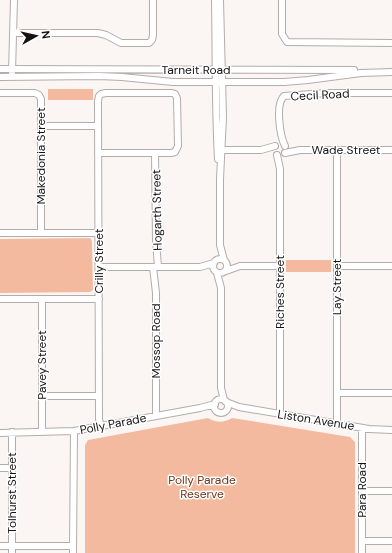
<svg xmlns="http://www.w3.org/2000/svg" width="392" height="553" font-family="'DM Sans',sans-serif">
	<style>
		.green { fill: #f3baa0 }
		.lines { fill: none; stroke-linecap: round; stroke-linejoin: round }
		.minor-casing { stroke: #b2adab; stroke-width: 8 }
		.minor { stroke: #fff; stroke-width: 6 }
		.labels { text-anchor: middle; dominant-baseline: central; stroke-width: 3; stroke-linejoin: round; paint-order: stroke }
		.street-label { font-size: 12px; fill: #151313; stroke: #fff }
		.park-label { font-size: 12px; fill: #703619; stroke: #fff }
	</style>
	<rect width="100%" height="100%" fill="#fbf6f4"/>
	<path class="green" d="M 48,89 L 93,89 L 93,100 L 48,100 Z
		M 90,238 L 92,241 L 93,290 L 90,292 L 0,293 L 0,239 Z
		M 286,260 L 331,260 L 331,272 L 286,272 Z
		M 208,418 C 217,423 223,423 232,418 L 350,437 L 355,442 L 355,553 L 85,553 L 85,445 L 88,440 Z"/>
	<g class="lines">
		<g class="minor-casing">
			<path id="minor" d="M 215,0 C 216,53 215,106 218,159
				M 220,0 L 223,117 L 220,179 L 220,245 L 224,260
				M 282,0 L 282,34 L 287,42 L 392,43
				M 14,33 L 98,33 L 106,35 L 121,43 L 149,43 L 152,40 L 153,35 L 153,0
				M 0,69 L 354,70
				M 12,72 L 14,0
				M 0,77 L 99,76 L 122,77 L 173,82 L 284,82 L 308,80 L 361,73 L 392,72
				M 0,93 L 35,93 L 39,95 L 41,99 L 41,233
				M 41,126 L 98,126
				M 285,146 C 280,136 275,104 284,96 L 326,93 L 392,93
				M 219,150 L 261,150 L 275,146
				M 337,150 L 337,423
				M 98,153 L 171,153 L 175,152 L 178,146 L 177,98 L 175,94 L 172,93 L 106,93 L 101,94 L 99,96 L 98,101 L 99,419 L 101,426
				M 155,153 L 156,241 L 158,267
				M 285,153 L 300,150 L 392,150
				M 277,155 L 280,169 L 280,414
				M 0,233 L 98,233
				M213 266a7 7 0 1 1 14 0a7 7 0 1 1-14 0Z
				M 337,266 L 392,266
				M 99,267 L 200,267 L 214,263
				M 153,267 L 156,293 L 156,416
				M 226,271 L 240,266 L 280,266
				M 217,273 L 221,288 L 221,388 L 224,400
				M 0,299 L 99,299
				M 42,299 L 42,432
				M 337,393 L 392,393
				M 42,396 L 99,396
				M214 406a7 7 0 1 1 14 0a7 7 0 1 1-14 0Z
				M 226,402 L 239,407 L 369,429 L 392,430
				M 0,433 L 74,431
				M 0,468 L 12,468
				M 362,491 L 392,491
				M 362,541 L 392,541
				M 0,546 L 73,546
				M 12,553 L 12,432
				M 73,553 L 74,431 L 200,408 L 215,404
				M 362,553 L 362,428"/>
		</g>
		<use href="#minor" class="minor"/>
	</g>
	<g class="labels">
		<g class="street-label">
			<text x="196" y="70">Tarneit Road</text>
			<text transform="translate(320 95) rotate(-3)">Cecil Road</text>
			<text x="346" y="150">Wade Street</text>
			<text transform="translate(41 156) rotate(-90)">Makedonia Street</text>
			<text transform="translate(157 210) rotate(-91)">Hogarth Street</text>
			<text transform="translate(99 261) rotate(-90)">Crilly Street</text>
			<text transform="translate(337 287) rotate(-90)">Lay Street</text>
			<text transform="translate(280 292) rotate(-90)">Riches Street</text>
			<text transform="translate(156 341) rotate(-90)">Mossop Road</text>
			<text transform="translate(42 365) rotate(-90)">Pavey Street</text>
			<text transform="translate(316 420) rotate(9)">Liston Avenue</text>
			<text transform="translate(113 424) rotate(-11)">Polly Parade</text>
			<text transform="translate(362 490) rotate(-90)">Para Road</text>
			<text transform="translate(12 493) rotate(-90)">Tolhurst Street</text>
		</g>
		<g class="park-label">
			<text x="202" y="480">Polly Parade<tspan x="202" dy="14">Reserve</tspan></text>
		</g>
	</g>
	<g transform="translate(36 36) rotate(82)" stroke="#ffffff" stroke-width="3" paint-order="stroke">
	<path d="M0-3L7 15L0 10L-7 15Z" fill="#151313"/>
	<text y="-6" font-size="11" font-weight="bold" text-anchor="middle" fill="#151313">N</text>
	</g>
</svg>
